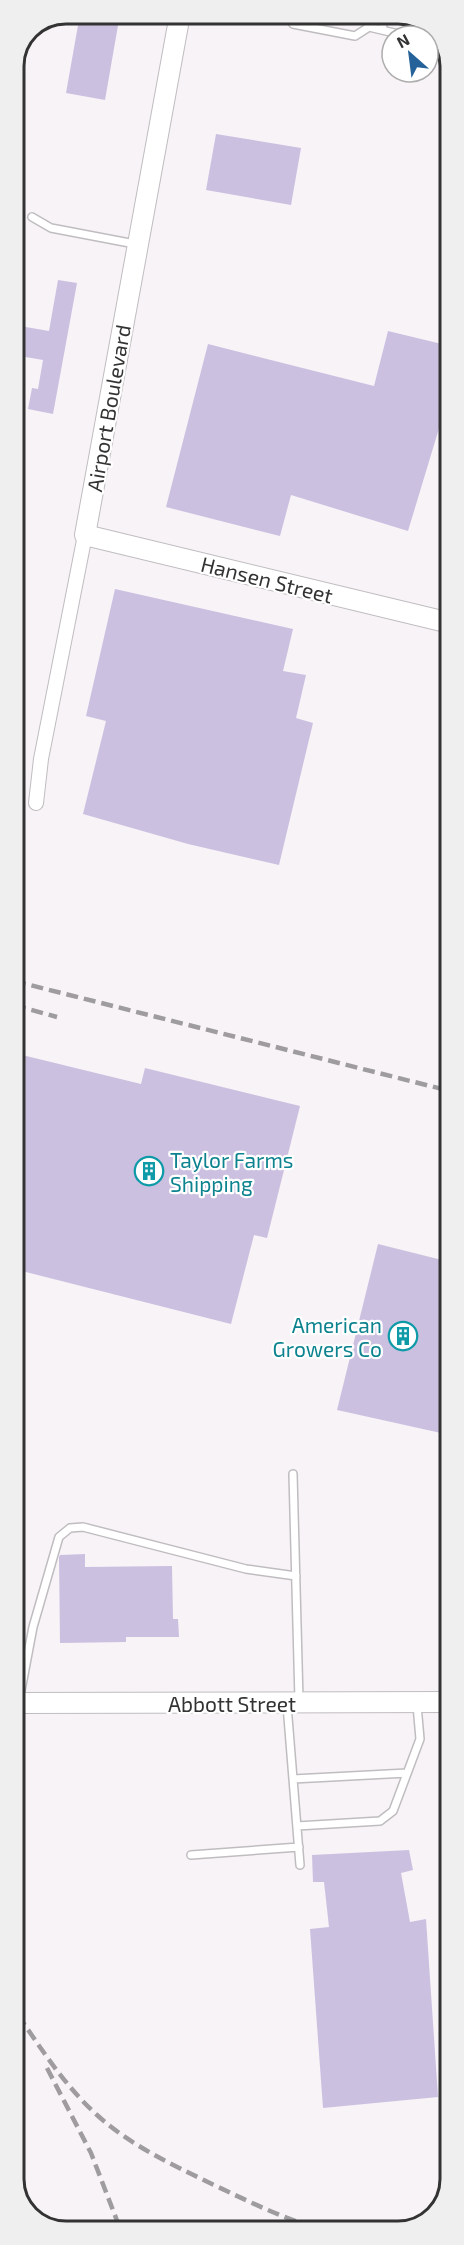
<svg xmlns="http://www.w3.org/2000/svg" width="464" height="2245" font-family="'Exo 2',sans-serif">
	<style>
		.building { fill: #ccc0e1 }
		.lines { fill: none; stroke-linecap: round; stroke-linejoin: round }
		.lane-casing { stroke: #c0bdc0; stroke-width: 10 }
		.street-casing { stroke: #c0bdc0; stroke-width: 16 }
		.secondary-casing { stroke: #c0bdc0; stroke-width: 22 }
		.lane { stroke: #fff; stroke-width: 7 }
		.street { stroke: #fff; stroke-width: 14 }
		.secondary { stroke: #fff; stroke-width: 20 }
		.rail { stroke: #9f9c9f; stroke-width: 4.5; stroke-dasharray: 12 6; stroke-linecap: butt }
		.labels { text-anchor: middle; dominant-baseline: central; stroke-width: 4.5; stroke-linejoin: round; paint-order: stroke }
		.street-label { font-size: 21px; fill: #343334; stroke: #fff }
		.culture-label { font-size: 21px; fill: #0d838f; stroke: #fff; text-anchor: start }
		.rim { fill: none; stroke: #343334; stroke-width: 3 }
	</style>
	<rect width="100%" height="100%" fill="#f7f3f7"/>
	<path class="building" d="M 80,14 L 120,14 L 105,100 L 66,93 Z
		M 216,134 L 301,148 L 291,205 L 206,190 Z
		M 58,280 L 77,283 L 53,414 L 28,409 L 32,388 L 38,389 L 43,360 L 14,355 L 14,325 L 49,331 Z
		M 388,331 L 450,346 L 450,392 L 408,531 L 291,495 L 280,536 L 166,507 L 208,344 L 374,386 Z
		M 115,589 L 293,629 L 283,671 L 306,675 L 296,718 L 313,723 L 279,865 L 188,844 L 83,814 L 106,721 L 86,716 Z
		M 14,1053 L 141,1084 L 145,1068 L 300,1106 L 267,1238 L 254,1235 L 231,1324 L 14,1269 Z
		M 378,1244 L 450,1262 L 450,1435 L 337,1410 Z
		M 85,1554 L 85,1567 L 172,1566 L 173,1619 L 178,1619 L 179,1637 L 126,1637 L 126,1642 L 60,1643 L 59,1557 L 60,1555 Z
		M 409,1850 L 413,1870 L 401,1873 L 410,1922 L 426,1919 L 438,2097 L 323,2108 L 310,1929 L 329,1927 L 324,1882 L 313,1882 L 312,1855 Z"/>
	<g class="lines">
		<g class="lane-casing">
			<path id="lane" d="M 285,14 L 293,24 L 355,36 L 369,27 L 407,36
				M 363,14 L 369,27
				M 382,30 L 385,14
				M 428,41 L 443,45
				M 32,217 L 51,228 L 135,244
				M 293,1474 L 299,1700
				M 19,1701 L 33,1627 L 59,1537 L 70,1528 L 83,1527 L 246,1569 L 296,1576
				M 287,1705 L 300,1865
				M 293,1779 L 407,1773
				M 297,1826 L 380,1821 L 393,1811 L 420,1739 L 417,1705
				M 191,1855 L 299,1847"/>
		</g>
		<g class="street-casing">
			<path id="street" d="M 36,803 L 41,759 L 85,535"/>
		</g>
		<g class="secondary-casing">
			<path id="secondary" d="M 180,14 L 85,535 L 450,623
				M 14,1703 L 450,1702"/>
		</g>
		<use href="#lane" class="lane"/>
		<use href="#street" class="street"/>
		<use href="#secondary" class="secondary"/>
		<path class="rail" d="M 14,981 L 450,1091
			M 14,1005 L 57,1017
			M 18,2015 C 42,2050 65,2086 97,2115 C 131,2146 173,2165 214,2185 C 252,2203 286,2220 327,2231
			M 47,2068 L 91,2153 L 121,2231"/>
	</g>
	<defs>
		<g id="building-ring" transform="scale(1.5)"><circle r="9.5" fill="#fff" stroke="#0f9aa8" stroke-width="1.5"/><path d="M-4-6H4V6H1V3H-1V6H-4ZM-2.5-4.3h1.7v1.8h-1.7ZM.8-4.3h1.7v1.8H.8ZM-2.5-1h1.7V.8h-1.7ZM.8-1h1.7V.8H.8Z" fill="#0f9aa8"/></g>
	</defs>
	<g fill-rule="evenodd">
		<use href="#building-ring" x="149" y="1171"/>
		<use href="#building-ring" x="403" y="1336"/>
	</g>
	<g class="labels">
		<g class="street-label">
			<text transform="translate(108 408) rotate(-80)">Airport Boulevard</text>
			<text transform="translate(267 579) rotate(14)">Hansen Street</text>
			<text x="232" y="1703">Abbott Street</text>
		</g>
		<g class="culture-label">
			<text x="170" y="1159">Taylor Farms<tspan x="170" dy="24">Shipping</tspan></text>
			<text x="382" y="1324" text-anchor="end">American<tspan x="382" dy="24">Growers Co</tspan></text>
		</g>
	</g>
	<path d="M0 0H464V2245H0ZM66 24H398A42 42 0 0 1 440 66V2179A42 42 0 0 1 398 2221H66A42 42 0 0 1 24 2179V66A42 42 0 0 1 66 24Z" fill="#efefef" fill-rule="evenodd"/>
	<path class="rim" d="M66 24H398A42 42 0 0 1 440 66V2179A42 42 0 0 1 398 2221H66A42 42 0 0 1 24 2179V66A42 42 0 0 1 66 24Z"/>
	<g transform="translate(410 54) rotate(332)"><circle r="28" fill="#ffffff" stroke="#aeadae" stroke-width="1.5"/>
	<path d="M0-4.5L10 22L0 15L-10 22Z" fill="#256299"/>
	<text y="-9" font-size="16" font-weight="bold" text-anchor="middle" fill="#343334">N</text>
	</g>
</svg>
